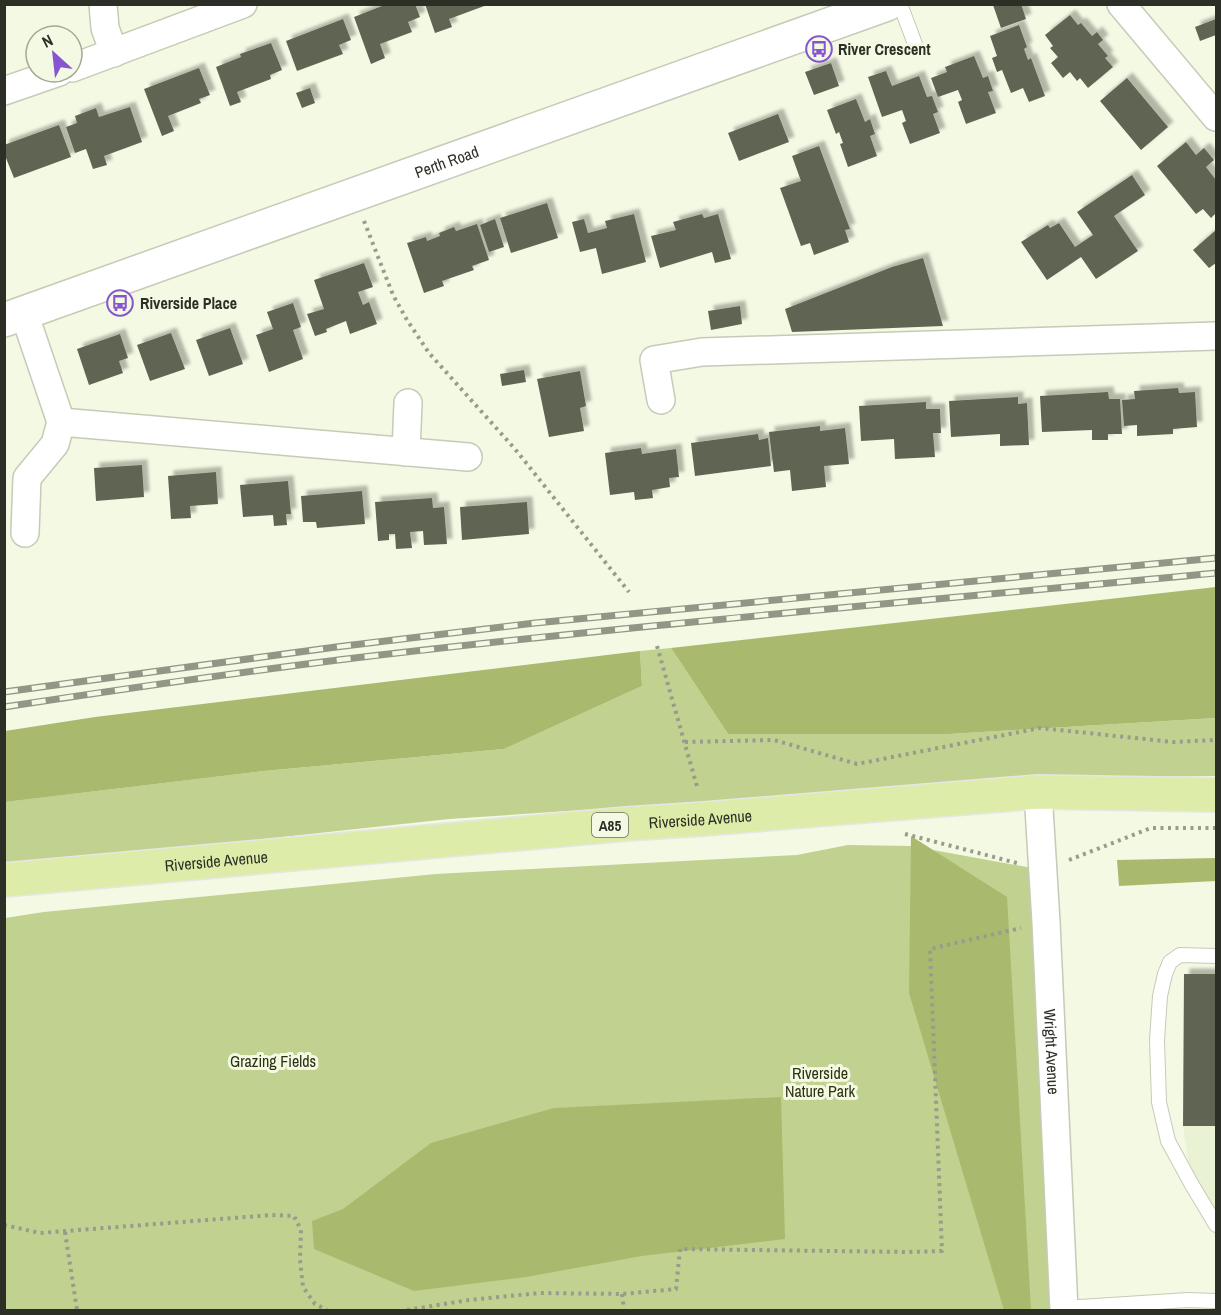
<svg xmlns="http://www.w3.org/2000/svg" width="1221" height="1315" font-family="'Archivo Narrow',sans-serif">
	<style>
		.built { fill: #eaf2d4 }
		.green { fill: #c1d18f }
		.forest { fill: #a9ba6e }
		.building { fill: #606553; filter: url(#shadow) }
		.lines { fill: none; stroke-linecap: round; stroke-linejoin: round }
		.service-casing { stroke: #c5cbb6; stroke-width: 16 }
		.minor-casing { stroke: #c5cbb6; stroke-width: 30 }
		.tertiary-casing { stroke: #c5cbb6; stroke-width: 36 }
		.primary-casing { stroke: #e6e6e5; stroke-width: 36 }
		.path { stroke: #979c8c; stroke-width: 4; stroke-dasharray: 3 4.5; stroke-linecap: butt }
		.service { stroke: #fff; stroke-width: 14 }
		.minor { stroke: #fff; stroke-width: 27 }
		.tertiary { stroke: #fff; stroke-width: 33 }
		.primary { stroke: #deeca9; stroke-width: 33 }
		.rail-casing { stroke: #929687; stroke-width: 7 }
		.rail { stroke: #f3f9e3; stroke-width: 4.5; stroke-dasharray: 14; stroke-linecap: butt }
		.labels { text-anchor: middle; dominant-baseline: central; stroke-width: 6; stroke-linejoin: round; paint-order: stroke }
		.shield { fill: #f3f9e3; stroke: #686c5f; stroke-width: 1.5 }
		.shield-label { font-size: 15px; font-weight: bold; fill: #2c2f26 }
		.poi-label { font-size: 16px; font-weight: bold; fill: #2c2f26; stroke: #f3f9e3; text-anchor: start }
		.street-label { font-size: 16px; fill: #2c2f26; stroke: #f3f9e3 }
		.park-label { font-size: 16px; fill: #2b3211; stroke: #f3f9e3 }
	</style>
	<defs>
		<filter id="shadow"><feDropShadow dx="5.5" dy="-5.5" stdDeviation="1.5" flood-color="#0004"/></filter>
	</defs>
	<rect width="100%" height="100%" fill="#f3f9e3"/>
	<path class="built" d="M 1183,1126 L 1216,1126 L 1216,1226 L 1192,1185 Z"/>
	<path class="green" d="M 671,648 L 728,734 L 949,734 L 1216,718 L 1216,776 L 1058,778 L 449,819 L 5,867 L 4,802 L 264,771 L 504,749 L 642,686 L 640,651 Z
		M 848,845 L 911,846 L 1043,870 L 1064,1310 L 5,1310 L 5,918 L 44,912 L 436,874 L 797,855 Z"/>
	<path class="forest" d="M 1216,587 L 1216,718 L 949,734 L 728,734 L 671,648 Z
		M 640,651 L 642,686 L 504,749 L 264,771 L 5,802 L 5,731 L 95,717 Z
		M 911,836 L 1007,897 L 1031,1310 L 1004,1310 L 909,993 Z
		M 1216,858 L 1216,881 L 1119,886 L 1117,860 Z
		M 781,1097 L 785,1239 L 642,1256 L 526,1277 L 414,1291 L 314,1249 L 312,1221 L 343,1209 L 431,1143 L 554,1108 Z"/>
	<path class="building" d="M 387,4 L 415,4 L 420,17 L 408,22 L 412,32 L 380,44 L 385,58 L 371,64 L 354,17 Z
		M 425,4 L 487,4 L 487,5 L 449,19 L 452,27 L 435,33 Z
		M 1021,4 L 1026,19 L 1001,28 L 993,5 Z
		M 1070,15 L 1078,25 L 1081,23 L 1092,36 L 1097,32 L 1103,40 L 1098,44 L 1108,56 L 1105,58 L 1113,67 L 1088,88 L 1080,78 L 1077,81 L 1070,72 L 1063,78 L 1051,63 L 1058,57 L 1050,48 L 1053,46 L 1045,35 Z
		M 343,19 L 351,40 L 339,45 L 343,54 L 297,71 L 286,41 Z
		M 1216,19 L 1216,35 L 1200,41 L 1195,27 Z
		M 1019,25 L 1027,47 L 1024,49 L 1028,60 L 1031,58 L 1045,96 L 1029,102 L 1023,88 L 1011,93 L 1002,70 L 997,72 L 992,58 L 997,56 L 990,36 Z
		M 271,43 L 282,70 L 270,75 L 271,79 L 237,92 L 241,102 L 230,106 L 216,67 L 241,57 L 240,54 Z
		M 974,56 L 983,78 L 988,76 L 993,91 L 988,92 L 996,113 L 966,124 L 958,102 L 962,100 L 958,90 L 938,97 L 931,78 L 947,72 L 945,67 Z
		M 831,63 L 839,86 L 814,95 L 805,72 Z
		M 199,68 L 210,95 L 199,99 L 201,103 L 168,116 L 174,131 L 162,136 L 144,89 Z
		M 886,71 L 892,86 L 919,76 L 927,97 L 932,96 L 938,112 L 933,114 L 940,133 L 910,144 L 902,123 L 906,121 L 902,110 L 882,117 L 868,77 Z
		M 1127,78 L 1168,127 L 1141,150 L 1100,101 Z
		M 310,88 L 315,103 L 302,108 L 296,93 Z
		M 856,99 L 865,122 L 870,119 L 875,134 L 870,136 L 877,156 L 848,167 L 840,144 L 843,143 L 839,132 L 836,134 L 827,110 Z
		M 130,107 L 142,142 L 104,156 L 107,165 L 93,169 L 86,149 L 75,153 L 66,127 L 77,123 L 75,116 L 96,108 L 99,117 Z
		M 778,114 L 789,142 L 739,161 L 728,133 Z
		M 59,125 L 71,157 L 14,178 L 4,153 L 4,145 Z
		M 1186,142 L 1196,155 L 1204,148 L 1214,160 L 1206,167 L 1216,180 L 1216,213 L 1211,218 L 1203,209 L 1196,214 L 1157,166 Z
		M 819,146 L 850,229 L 845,230 L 849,242 L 814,255 L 810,243 L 801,246 L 780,188 L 801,181 L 792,156 Z
		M 1132,175 L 1145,195 L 1114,216 L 1138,251 L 1096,279 L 1081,257 L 1047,280 L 1021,242 L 1048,225 L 1050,228 L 1059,223 L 1075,247 L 1093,235 L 1077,212 Z
		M 547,203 L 558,238 L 511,253 L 500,218 Z
		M 634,214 L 646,262 L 602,274 L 596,248 L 580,252 L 572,222 L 584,219 L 588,233 L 607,228 L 605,221 Z
		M 702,214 L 704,218 L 718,214 L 731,259 L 715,263 L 712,252 L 660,268 L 651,236 L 676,230 L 673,222 Z
		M 495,219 L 504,247 L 489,252 L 480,225 Z
		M 477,224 L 489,260 L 472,266 L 474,270 L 442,281 L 444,286 L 424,293 L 407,243 L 426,237 L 427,241 L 440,236 L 439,233 L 454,227 L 456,231 Z
		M 1216,230 L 1216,263 L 1209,268 L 1193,250 Z
		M 923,258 L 943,326 L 792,332 L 785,309 L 892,267 Z
		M 364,263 L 373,287 L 358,292 L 363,305 L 369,302 L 377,324 L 350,334 L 346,321 L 326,329 L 327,332 L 315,336 L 307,314 L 324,309 L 314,280 Z
		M 293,303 L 301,327 L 293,330 L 303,359 L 269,372 L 256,335 L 273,329 L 267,312 Z
		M 740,306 L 742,324 L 711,330 L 708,311 Z
		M 230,328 L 243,364 L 209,376 L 196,340 Z
		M 171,333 L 185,369 L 150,381 L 137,345 Z
		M 120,334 L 128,358 L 119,361 L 123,373 L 89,385 L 77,349 Z
		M 524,370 L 526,382 L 502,386 L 500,374 Z
		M 580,371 L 586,406 L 580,408 L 584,431 L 549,437 L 537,379 Z
		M 1178,388 L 1179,393 L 1195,392 L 1197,427 L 1173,429 L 1173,434 L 1137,436 L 1137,425 L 1124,426 L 1122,400 L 1135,399 L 1134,391 Z
		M 1108,392 L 1109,399 L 1120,399 L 1122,434 L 1108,434 L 1108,440 L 1092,440 L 1092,430 L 1042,432 L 1040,396 Z
		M 1018,397 L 1018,404 L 1027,403 L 1029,445 L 1000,446 L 1000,434 L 951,437 L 949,401 Z
		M 926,402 L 926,409 L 940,409 L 941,433 L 933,433 L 935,457 L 895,459 L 894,439 L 861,441 L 859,406 Z
		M 820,426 L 820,431 L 845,428 L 849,464 L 824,466 L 826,487 L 792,491 L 790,470 L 774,472 L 769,432 Z
		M 758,434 L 759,440 L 768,438 L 771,466 L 695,476 L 691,443 Z
		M 641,448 L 642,454 L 676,449 L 679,477 L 669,478 L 670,487 L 652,490 L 653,498 L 635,500 L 634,492 L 610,495 L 605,453 Z
		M 142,465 L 144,497 L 96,501 L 94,468 Z
		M 216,472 L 218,504 L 190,506 L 191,518 L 171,519 L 168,476 Z
		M 288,481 L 291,514 L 286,514 L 287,525 L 274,526 L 273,515 L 243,517 L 240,485 Z
		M 362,491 L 365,524 L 317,528 L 316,522 L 303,522 L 301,496 Z
		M 432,498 L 433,508 L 444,507 L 447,544 L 424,545 L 423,531 L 410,532 L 412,548 L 396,549 L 395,534 L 389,534 L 389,540 L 378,541 L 375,502 Z
		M 527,502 L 529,534 L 462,540 L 460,507 Z
		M 1184,974 L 1216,974 L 1216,1126 L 1183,1126 Z"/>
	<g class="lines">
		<g class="service-casing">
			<path id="service" d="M 900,4 L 915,44
				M 1216,956 L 1180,955 L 1170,962 L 1165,974 L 1160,996 L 1157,1040 L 1159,1102 L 1168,1141 L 1192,1185 L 1216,1225
				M 1064,1308 L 1188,1300 L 1216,1301"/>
		</g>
		<g class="minor-casing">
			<g id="minor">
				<path d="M 103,4 L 105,28 L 114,53"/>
				<path d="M 1121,4 L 1216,117"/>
				<path d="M 72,68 L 243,4"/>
				<path d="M 4,91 L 59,72"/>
				<path d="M 24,313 L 61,422"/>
				<path d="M 661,400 L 654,360 L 702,352 L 1216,336"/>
				<path d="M 406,452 L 408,403"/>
				<path d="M 25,533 L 27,478 L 55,444 L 61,422 L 468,457"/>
				<path id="s1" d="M 1038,792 L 1046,922 L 1064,1310"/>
			</g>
		</g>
		<g class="tertiary-casing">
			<g id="tertiary">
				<path id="s2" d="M 4,320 L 887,4"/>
			</g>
		</g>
		<g class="primary-casing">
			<g id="primary">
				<path id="s3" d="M 4,880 L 626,824 L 704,819 L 1038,792 L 1216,795"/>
			</g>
		</g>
		<path class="path" d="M 364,221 L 393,295 L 407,320 L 429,353 L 515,449 L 629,592
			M 657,646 L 698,790
			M 685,742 L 774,740 L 857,764 L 1040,728 L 1173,742 L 1216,740
			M 905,834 L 1017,863
			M 1069,860 L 1151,828 L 1216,828
			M 4,1225 L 40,1233 L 272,1215 L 294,1216 L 301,1230 L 300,1260 L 303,1287 L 315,1304 L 327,1310
			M 65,1232 L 77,1310
			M 622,1294 L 624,1310
			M 407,1310 L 469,1300 L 540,1293 L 622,1294 L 676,1289 L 680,1249 L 908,1252 L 942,1251 L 930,949 L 1021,928"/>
		<use href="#service" class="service"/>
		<use href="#minor" class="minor"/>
		<use href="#tertiary" class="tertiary"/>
		<use href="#primary" class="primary"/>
		<g class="rail-casing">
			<path id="rail" d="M 4,692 L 336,647 L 535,623 L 1216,558
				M 4,707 C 116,690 227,674 338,660 C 630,625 924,601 1216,573"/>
		</g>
		<use href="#rail" class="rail"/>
	</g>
	<defs>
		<g id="bus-ring" transform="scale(1.35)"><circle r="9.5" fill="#f3f9e3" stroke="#8756ce" stroke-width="1.5"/><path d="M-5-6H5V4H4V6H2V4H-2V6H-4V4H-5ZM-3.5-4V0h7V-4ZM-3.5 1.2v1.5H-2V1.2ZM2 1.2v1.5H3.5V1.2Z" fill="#8756ce"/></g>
	</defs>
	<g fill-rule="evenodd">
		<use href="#bus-ring" x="819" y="49"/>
		<use href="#bus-ring" x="120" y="303"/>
	</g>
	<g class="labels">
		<rect class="shield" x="592" y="813" width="36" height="24" rx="4.5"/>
		<g class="shield-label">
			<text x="610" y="825">A85</text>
		</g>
		<g class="poi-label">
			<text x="838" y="49">River Crescent</text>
			<text x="140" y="303">Riverside Place</text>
		</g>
		<g class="street-label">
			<text stroke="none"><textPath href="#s2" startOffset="470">Perth Road</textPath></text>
			<text stroke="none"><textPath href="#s3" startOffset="699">Riverside Avenue</textPath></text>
			<text stroke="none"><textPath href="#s3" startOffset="213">Riverside Avenue</textPath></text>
			<text stroke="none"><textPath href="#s1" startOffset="260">Wright Avenue</textPath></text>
		</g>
		<g class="park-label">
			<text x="273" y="1061">Grazing Fields</text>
			<text x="820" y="1073">Riverside<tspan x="820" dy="18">Nature Park</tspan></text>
		</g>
	</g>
	<rect width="1221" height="1315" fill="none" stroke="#2c2f26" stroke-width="12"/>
	<g transform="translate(54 54) rotate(333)"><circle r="28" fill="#f3f9e3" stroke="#a3a897" stroke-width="1.5"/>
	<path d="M0-4.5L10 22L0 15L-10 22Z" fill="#8756ce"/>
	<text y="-9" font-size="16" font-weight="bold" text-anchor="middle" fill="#2c2f26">N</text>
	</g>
</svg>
